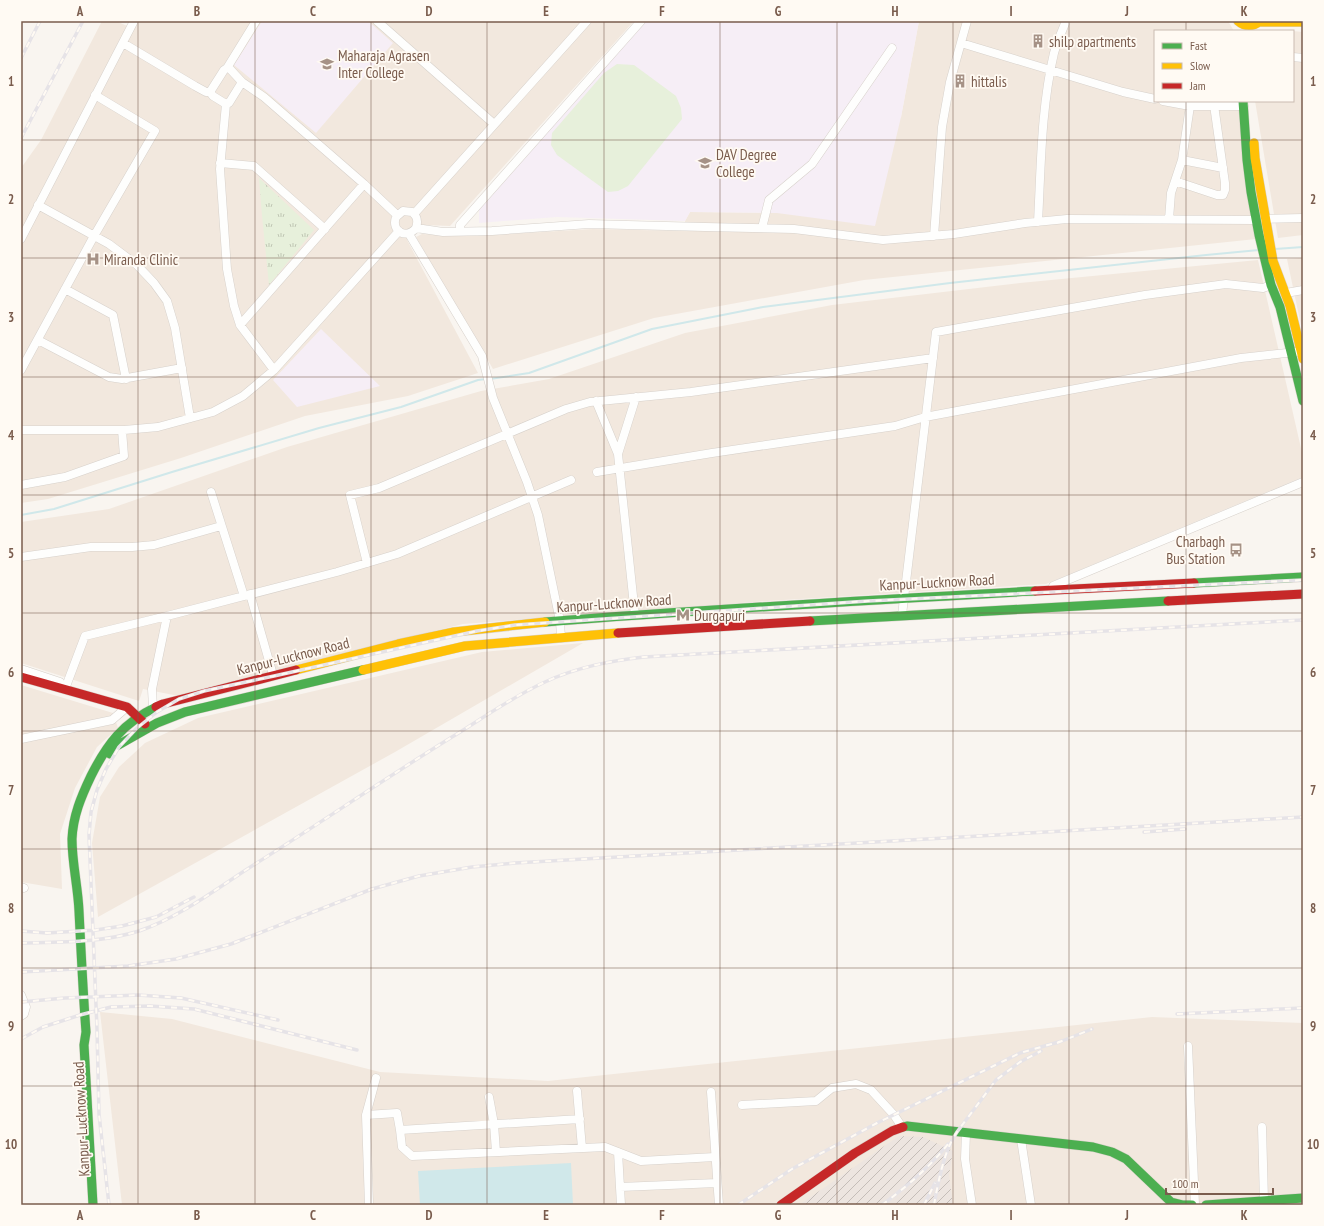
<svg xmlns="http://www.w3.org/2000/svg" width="1324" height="1226" font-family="'PT Sans Narrow',sans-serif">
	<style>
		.residential { fill: #f2e8de }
		.industrial { fill: url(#industrial-furrows) }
		.education { fill: #f6eef6 }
		.park { fill: url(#park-tufts) }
		.pitch { fill: #e7f0db }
		.water { fill: #d0e8ea }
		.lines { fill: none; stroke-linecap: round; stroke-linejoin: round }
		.stream { stroke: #d0e8ea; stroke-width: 2 }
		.street-casing { stroke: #d7d1cb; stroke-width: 9 }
		.fast-casing { stroke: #d9d2cb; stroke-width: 10 }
		.slow-casing { stroke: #d9d2cb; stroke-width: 10 }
		.jam-casing { stroke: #d9d2cb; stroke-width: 10 }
		.street { stroke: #fefefd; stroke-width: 8 }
		.fast { stroke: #4caf50; stroke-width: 9 }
		.slow { stroke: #ffc107; stroke-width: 9 }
		.jam { stroke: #c62828; stroke-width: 9 }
		.rail-casing { stroke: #e6e3e7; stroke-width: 3.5 }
		.rail { stroke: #fffaf3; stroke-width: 2; stroke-dasharray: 6; stroke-linecap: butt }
		.grid { fill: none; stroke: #7a5c4d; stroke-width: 1; stroke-opacity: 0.55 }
		.labels { text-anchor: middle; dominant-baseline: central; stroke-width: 3.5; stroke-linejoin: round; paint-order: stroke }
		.poi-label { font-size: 15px; fill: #7a5c4d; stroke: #fffaf3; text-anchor: start }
		.street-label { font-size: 15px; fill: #7a5c4d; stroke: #fffaf3 }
		.neatline { fill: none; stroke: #7a5c4d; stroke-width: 1.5 }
		.grid-label { font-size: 13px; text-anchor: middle; font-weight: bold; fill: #7a5c4d }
	</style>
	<defs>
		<pattern id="industrial-furrows" width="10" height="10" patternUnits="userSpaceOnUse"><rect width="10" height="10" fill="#ede5e0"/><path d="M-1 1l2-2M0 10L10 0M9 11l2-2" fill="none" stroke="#c5bdb8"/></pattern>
		<pattern id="park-tufts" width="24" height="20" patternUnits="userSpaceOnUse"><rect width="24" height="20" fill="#e7f0db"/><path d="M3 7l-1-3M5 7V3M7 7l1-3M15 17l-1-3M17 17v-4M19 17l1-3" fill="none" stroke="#c0c6b4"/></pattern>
	</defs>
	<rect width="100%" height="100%" fill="#f9f5f0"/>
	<path class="residential" d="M 102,21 L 116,21 L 127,26 L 130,21 L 634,21 L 450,226 L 424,225 L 407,240 L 478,373 L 408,396 L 305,416 L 181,458 L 48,499 L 21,503 L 21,168 L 41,140 Z
		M 919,21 L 1228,21 L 1234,31 L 1155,31 L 1155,101 L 1242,101 L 1256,239 L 864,280 L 654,318 L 493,369 L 416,237 L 422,234 L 472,236 L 593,229 L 685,231 L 685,221 L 690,212 L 777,213 L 901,117 Z
		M 1293,31 L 1303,32 L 1303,235 L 1278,238 L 1255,101 L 1293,101 Z
		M 1303,258 L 1303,335 L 1287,259 Z
		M 1258,260 L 1303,457 L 1303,477 L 1046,584 L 767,601 L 463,624 L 276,670 L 184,697 L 143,689 L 139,701 L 21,663 L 21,522 L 109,509 L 287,447 L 481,391 L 549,379 L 685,333 L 832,305 L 1020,283 Z
		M 583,643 L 395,752 L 98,917 L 92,843 L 100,797 L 119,767 L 145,743 L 198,718 L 482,652 Z
		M 21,685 L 113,713 L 118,728 L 97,747 L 75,788 L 60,834 L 62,889 L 21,882 Z
		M 100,1012 L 172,1019 L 380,1072 L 548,1081 L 1152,1017 L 1303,1023 L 1303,1205 L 122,1205 Z"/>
	<path class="industrial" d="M 899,1136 L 923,1137 L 953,1151 L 949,1175 L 953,1205 L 799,1205 Z"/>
	<path class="education" d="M 262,21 L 368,21 L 393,43 L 316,133 L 234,65 Z
		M 646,21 L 919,21 L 901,117 L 875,226 L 777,213 L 690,212 L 685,221 L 557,217 L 479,223 L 479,210 Z
		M 321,329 L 380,386 L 297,407 L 273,380 Z"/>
	<path class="park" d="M 259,178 L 314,230 L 269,285 L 262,216 Z"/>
	<path class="pitch" d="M 617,64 L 634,65 L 676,96 L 681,108 L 682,119 L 628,186 L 618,191 L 608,192 L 557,155 L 551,145 L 552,133 L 604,73 Z"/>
	<path class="water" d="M 571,1163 L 573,1205 L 420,1205 L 418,1171 Z"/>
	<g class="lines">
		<path class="stream" d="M 1275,249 L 1303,247
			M 490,379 L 529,373 L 652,329 L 763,307 L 950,283 L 1206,255 L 1259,250
			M 21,515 L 54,509 L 172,472 L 319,428 L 401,407 L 478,380 L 486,379"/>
		<g class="street-casing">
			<path id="street" d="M 377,21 L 494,124
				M 123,43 L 195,86 L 206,92 L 210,92 L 213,96 L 226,104
				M 961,43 L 1123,92 L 1155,99
				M 1293,57 L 1303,58
				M 227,68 L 230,69 L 242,82 L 264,97 L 364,184 L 397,215
				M 242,82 L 229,103 L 226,104 L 220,169 L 227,269 L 234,306 L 240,325 L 274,370
				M 210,92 L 224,70 L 227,68 L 256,21
				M 1163,101 L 1190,106 L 1244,106
				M 1182,160 L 1223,168
				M 220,163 L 254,166 L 325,229
				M 1175,181 L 1217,195 L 1223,195 L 1225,190 L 1225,183 L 1214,105
				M 38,205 L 109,244 L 137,265 L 154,283 L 167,301 L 175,328 L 190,418
				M 414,214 L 587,21
				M 1169,219 L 1171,193 L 1182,160 L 1190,106
				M 1265,219 L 1303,218
				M 1038,222 C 1041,166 1041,108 1054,53 C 1057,42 1062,31 1066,21
				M 416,228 C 418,222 418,217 412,212 L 403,211 L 396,217 C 391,231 406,240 416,228 L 443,232 L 492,231 L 589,224 L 705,227 L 794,229 L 883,240 L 954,234 L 1025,223 L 1067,219 L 1256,220
				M 762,228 L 769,200 L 812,164 L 892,48
				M 460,231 L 460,225 L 641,21
				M 409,234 L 482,356 L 493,398 L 527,482 L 538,515 L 560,621 L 561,638
				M 934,236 L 942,127 L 950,82 L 967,21
				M 21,239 L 134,21
				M 65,289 L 113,315 L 126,379
				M 1286,293 L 1303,290
				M 240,325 L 364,184
				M 38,340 L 109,377 L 122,379 L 182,368
				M 21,370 L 94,236 L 155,131 L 95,95
				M 596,401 L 618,454 L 635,615
				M 21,430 L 124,430 L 158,427 L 213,412 L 243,396 L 274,370 L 399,231
				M 618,454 L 636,397
				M 597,472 L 712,453 L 895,426 L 925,417 L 1241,358 L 1296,352
				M 21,485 L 65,477 L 124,456 L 122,430
				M 211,492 L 244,596
				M 21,557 L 91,547 L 132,547 L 154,545 L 221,526
				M 367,563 L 350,495 L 379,488 L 566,409 L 590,402 L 691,392 L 933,358
				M 1053,590 L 1053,586 L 1303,482
				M 250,594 L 273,675
				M 902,615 L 936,332 L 1145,295 L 1226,284 L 1263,288 L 1271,285
				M 21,669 L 60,682
				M 65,689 L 85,636 L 167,616 L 337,572 L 397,554 L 571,480
				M 153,708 L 152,689 L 167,616
				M 21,739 L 112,720 L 127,707
				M 21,887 L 24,888
				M 21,995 L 26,1007 L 24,1014 L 21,1016
				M 1188,1046 L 1195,1205
				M 577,1091 L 582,1148
				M 711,1092 L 719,1205
				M 489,1097 L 494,1124 L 496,1152
				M 742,1105 L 816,1101 L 832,1088 L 856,1084 L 871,1090 L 894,1115 L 902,1127
				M 366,1115 L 397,1113 L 400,1130 L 402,1147 L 412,1156 L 605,1147 L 641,1161 L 715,1157
				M 1262,1127 L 1264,1201
				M 400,1130 L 580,1119
				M 966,1133 L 965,1159 L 972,1205
				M 1021,1139 L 1031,1205
				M 618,1152 L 621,1205
				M 620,1187 L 717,1183
				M 369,1205 L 366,1115 L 376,1078"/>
		</g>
		<g class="fast-casing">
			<path id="fast" d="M 1243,101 L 1247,160 L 1251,192 L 1259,235 L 1271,285 L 1280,307 L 1303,401
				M 1194,583 L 1303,577
				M 810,621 L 1168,601
				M 545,622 C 708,609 872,600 1035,591
				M 110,754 L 113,748 L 157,723 L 185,712 L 363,670
				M 903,1127 L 907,1126 L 1093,1147 L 1112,1152 L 1126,1159 L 1171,1202 L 1183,1205 L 1192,1205
				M 93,1205 L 84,1045 L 86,1032 C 83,992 81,951 79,911 C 78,887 72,863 72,839 C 73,816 81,797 91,776 C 107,744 123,723 156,707
				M 1206,1205 L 1303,1198"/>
		</g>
		<g class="slow-casing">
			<path id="slow" d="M 1238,21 C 1245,27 1253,27 1260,21
				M 1260,22 L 1303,22
				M 1254,143 L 1255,158 L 1273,261 L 1290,306 L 1303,359
				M 296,670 L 398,644 L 454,632 L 545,622
				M 363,670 L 465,646 L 618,633"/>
		</g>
		<g class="jam-casing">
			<path id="jam" d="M 1035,591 L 1194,583
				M 1168,601 L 1303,594
				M 618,633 L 810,621
				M 21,677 L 127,707 L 145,724
				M 156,707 L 163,704 L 296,670
				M 781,1205 L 855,1153 L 892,1131 L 903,1127"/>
		</g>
		<use href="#street" class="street"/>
		<use href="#fast" class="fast"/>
		<use href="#slow" class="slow"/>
		<use href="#jam" class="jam"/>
		<g class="rail-casing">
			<path id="rail" d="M 21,58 L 40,21
				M 21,138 L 83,21
				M 1144,832 L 1185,829
				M 21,931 L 47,933 L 96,930 L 122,926 L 156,917 L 194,897
				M 21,943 C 60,942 101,943 139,931 C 180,917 216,889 252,866 C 319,824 384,779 452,737 C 483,718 512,697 545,682 C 577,667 610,661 644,657 L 1303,620
				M 21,972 L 128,966 L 176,959 L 231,944 L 372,889 L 419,876 L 472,867 L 515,863 L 1303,817
				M 21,1002 L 65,998 L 138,995 L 181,998 L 278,1020
				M 1177,1014 L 1303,1008
				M 21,1039 L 43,1027 L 80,1015 L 111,1007 L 150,1006 L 194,1009 L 357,1050
				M 1057,1043 L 1092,1029
				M 109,1205 L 99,1114 L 97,1029 L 89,835 L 91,812 L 97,790 L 106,769 L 119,747 L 137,728 L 157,712 L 179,699 L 204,691 L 274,676 L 477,631 L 515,625 L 868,601 L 1303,580
				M 738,1205 L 792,1169 L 877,1123 L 1020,1053 L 1062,1041
				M 882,1205 C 906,1187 929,1168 948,1144
				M 924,1205 L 935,1183
				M 934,1205 C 938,1183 944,1150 957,1132 L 996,1080 L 1020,1062 L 1041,1051"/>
		</g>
		<use href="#rail" class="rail"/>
	</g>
	<path class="grid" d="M 138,21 L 138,1205M 255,21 L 255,1205M 371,21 L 371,1205M 487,21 L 487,1205M 604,21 L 604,1205M 720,21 L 720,1205M 837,21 L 837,1205M 953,21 L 953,1205M 1069,21 L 1069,1205M 1186,21 L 1186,31M 1186,101 L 1186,1205M 21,140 L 1303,140M 21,258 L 1303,258M 21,377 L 1303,377M 21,495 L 1303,495M 21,613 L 1303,613M 21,731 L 1303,731M 21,849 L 1303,849M 21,968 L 1303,968M 21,1086 L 1303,1086"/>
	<defs>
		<g id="building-bare" transform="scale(1.08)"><path d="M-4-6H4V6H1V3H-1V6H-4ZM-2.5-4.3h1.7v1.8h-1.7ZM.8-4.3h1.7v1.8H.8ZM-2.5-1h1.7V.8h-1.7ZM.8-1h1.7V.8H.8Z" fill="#a69286" stroke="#fffaf3" stroke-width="2.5" paint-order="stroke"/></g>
		<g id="university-bare" transform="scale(1.08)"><path d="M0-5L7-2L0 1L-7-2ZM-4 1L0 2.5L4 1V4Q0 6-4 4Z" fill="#a69286" stroke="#fffaf3" stroke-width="2.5" paint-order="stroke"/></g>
		<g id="hospital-bare" transform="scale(1.08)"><path d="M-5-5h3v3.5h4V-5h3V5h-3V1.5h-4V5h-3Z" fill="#a69286" stroke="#fffaf3" stroke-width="2.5" paint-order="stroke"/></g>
		<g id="bus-bare" transform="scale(1.08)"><path d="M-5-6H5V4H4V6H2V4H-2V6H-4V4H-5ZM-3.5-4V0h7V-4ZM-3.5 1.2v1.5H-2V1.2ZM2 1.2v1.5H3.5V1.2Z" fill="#a69286" stroke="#fffaf3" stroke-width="2.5" paint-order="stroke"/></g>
		<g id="metro-bare" transform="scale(1.08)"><path d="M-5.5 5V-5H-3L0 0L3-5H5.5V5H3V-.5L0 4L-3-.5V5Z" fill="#a69286" stroke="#fffaf3" stroke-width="2.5" paint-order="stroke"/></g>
	</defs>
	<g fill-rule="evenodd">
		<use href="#building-bare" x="1038" y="41"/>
		<use href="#university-bare" x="327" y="64"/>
		<use href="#building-bare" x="960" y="81"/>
		<use href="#university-bare" x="705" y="163"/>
		<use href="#hospital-bare" x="93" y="259"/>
		<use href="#bus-bare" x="1236" y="550"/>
		<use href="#metro-bare" x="683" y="615"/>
	</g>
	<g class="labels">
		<g class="poi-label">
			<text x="1049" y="41">shilp apartments</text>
			<text x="338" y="55">Maharaja Agrasen<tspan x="338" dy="17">Inter College</tspan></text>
			<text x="971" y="81">hittalis</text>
			<text x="716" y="154">DAV Degree<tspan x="716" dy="17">College</tspan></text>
			<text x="104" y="259">Miranda Clinic</text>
			<text x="1225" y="541" text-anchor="end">Charbagh<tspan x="1225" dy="17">Bus Station</tspan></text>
			<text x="694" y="615">Durgapuri</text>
		</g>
		<g class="street-label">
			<text transform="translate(937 582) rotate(-3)">Kanpur-Lucknow Road</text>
			<text transform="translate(614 603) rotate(-4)">Kanpur-Lucknow Road</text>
			<text transform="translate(293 656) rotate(-14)">Kanpur-Lucknow Road</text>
			<text transform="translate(81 1119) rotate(-93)">Kanpur-Lucknow Road</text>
		</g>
	</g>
	<rect width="1324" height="1226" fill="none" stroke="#fffaf3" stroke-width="44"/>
	<rect x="1154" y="30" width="140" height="72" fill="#fffaf3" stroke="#cabbb1"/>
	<rect x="1162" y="43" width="20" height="6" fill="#4caf50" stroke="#cabbb1"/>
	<text x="1190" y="50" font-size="12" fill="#7a5c4d">Fast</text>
	<rect x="1162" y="63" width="20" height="6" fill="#ffc107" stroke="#cabbb1"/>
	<text x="1190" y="70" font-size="12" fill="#7a5c4d">Slow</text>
	<rect x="1162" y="83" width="20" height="6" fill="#c62828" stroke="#cabbb1"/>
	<text x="1190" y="90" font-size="12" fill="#7a5c4d">Jam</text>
	<path d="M1166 1188v6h107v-6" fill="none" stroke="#7a5c4d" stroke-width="2"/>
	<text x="1172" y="1188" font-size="12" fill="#7a5c4d" stroke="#fffaf3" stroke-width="3" paint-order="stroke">100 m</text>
	<rect x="22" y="22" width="1280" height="1182" class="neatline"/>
	<g class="grid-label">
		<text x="80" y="16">A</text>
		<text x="197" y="16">B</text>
		<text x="313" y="16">C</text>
		<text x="429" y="16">D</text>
		<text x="546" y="16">E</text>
		<text x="662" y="16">F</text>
		<text x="778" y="16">G</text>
		<text x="895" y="16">H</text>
		<text x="1011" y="16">I</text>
		<text x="1127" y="16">J</text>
		<text x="1244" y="16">K</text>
		<text x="11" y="86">1</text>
		<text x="1313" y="86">1</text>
		<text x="11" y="204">2</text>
		<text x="1313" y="204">2</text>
		<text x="11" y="322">3</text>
		<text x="1313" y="322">3</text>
		<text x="11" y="440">4</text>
		<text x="1313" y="440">4</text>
		<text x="11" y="558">5</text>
		<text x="1313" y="558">5</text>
		<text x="11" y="677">6</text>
		<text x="1313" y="677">6</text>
		<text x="11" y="795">7</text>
		<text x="1313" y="795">7</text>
		<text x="11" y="913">8</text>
		<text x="1313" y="913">8</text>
		<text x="11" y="1031">9</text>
		<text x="1313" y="1031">9</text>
		<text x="11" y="1149">10</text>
		<text x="1313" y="1149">10</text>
		<text x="80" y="1220">A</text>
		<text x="197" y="1220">B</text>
		<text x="313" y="1220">C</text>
		<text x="429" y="1220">D</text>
		<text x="546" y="1220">E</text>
		<text x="662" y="1220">F</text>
		<text x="778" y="1220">G</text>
		<text x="895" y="1220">H</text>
		<text x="1011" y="1220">I</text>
		<text x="1127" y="1220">J</text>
		<text x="1244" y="1220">K</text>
	</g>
</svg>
